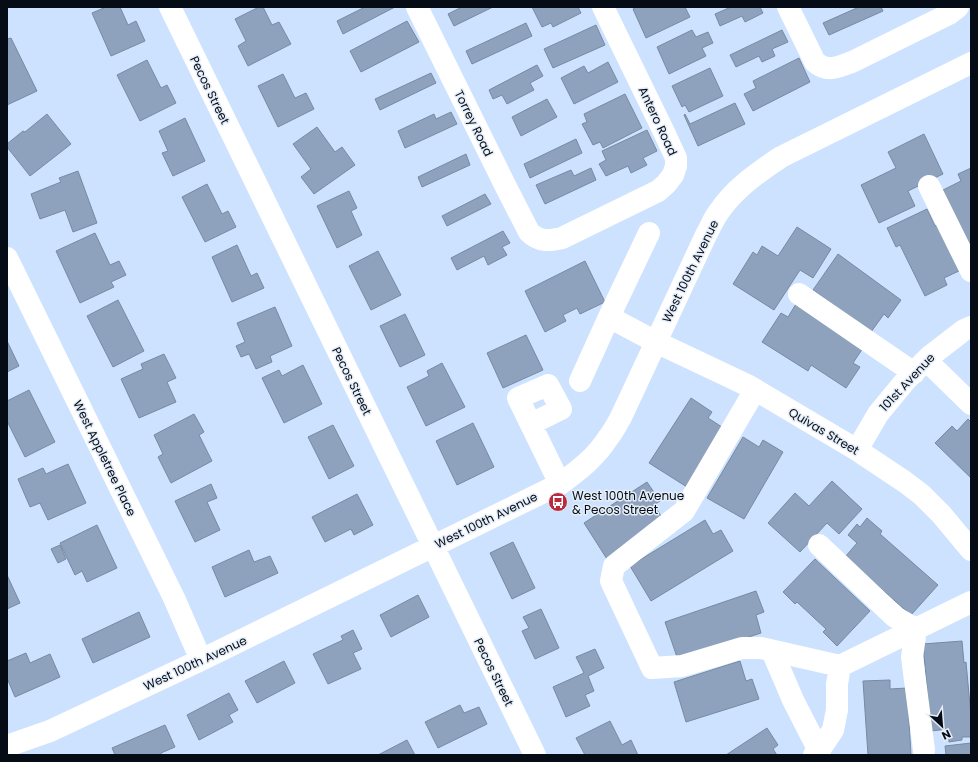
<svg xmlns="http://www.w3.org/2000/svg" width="978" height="762" font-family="Poppins,sans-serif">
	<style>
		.building { fill: #8ea2bd; stroke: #768aa3 }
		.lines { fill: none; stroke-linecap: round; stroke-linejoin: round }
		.minor { stroke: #fff; stroke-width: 22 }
		.labels { text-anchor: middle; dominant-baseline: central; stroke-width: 3; stroke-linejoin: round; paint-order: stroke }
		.street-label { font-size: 12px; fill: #060c15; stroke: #e5eef9 }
		.poi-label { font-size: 12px; fill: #060c15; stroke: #e5eef9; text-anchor: start }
	</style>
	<rect width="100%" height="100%" fill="#cde2fe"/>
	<path class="building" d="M 106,7 L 120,7 L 128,25 L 136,21 L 145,41 L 111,56 L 92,13 Z
		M 259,7 L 263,7 L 272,25 L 279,22 L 291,44 L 248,66 L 238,46 L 246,41 L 235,19 Z
		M 365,7 L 395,7 L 343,34 L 337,21 Z
		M 462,7 L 493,7 L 454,26 L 448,14 Z
		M 532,7 L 578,7 L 581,13 L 553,27 L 551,23 L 542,27 Z
		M 636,7 L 685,7 L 690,17 L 646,38 L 633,9 Z
		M 731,7 L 760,7 L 763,13 L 745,22 L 742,16 L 720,26 L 715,14 Z
		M 859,7 L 881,7 L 883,11 L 829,35 L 823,23 Z
		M 407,21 L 419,42 L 361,72 L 350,51 Z
		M 526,23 L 532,36 L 472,64 L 466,51 Z
		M 596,25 L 605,45 L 553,68 L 544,49 Z
		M 692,30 L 696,37 L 708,32 L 713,43 L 702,48 L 706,56 L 669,74 L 657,47 Z
		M 782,30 L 788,42 L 772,49 L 775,56 L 762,62 L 759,56 L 736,67 L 730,55 Z
		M 11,38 L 37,91 L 7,105 L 7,39 Z
		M 799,58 L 810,82 L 753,111 L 744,94 L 756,88 L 753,81 Z
		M 147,60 L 161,88 L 167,85 L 176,103 L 140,121 L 117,75 Z
		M 608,62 L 618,82 L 574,104 L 561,78 L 584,66 L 588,73 Z
		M 537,65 L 543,76 L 530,83 L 534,90 L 507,104 L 502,95 L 493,99 L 489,90 Z
		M 710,68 L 723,96 L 689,112 L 685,105 L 682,107 L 672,86 Z
		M 431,73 L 436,83 L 380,110 L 375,99 Z
		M 283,74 L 295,98 L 306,93 L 314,109 L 278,127 L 258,86 Z
		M 625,94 L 642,128 L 603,148 L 600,142 L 593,145 L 582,124 L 587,122 L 584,114 Z
		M 547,99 L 557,117 L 521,136 L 512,117 Z
		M 735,103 L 745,124 L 698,146 L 684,115 L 685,114 L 690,124 Z
		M 451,112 L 457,124 L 405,148 L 398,131 L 434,114 L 436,119 Z
		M 47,114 L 71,144 L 30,176 L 7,147 L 7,144 L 23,131 L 25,132 Z
		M 185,118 L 205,161 L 173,176 L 162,153 L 168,151 L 159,131 Z
		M 317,127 L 335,152 L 342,147 L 355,165 L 314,194 L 301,177 L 311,169 L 293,144 Z
		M 647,130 L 657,151 L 643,158 L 647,165 L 631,173 L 628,166 L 606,176 L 599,164 L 606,160 L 602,151 Z
		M 924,134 L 943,174 L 908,191 L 915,206 L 879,223 L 861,185 L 896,168 L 888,152 Z
		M 576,139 L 582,153 L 530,178 L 524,164 Z
		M 466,154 L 470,165 L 422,187 L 418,177 Z
		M 591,168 L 596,180 L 545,204 L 536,185 L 571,170 L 574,176 Z
		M 971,168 L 971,247 L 943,190 L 961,181 L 958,174 Z
		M 78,171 L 97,223 L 73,232 L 65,210 L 40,219 L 31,194 L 61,182 L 59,178 Z
		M 207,184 L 222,214 L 228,211 L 236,227 L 205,242 L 182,197 Z
		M 349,191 L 357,208 L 351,211 L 362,235 L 337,248 L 317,206 Z
		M 485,194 L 491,204 L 447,226 L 442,216 Z
		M 927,209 L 935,226 L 939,224 L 961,270 L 944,278 L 947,285 L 925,296 L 900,245 L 896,247 L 887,228 Z
		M 797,227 L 831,249 L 813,278 L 800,270 L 774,310 L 733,284 L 753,252 L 757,255 L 762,246 L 778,256 Z
		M 503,231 L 510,243 L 502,247 L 507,255 L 488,265 L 484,256 L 457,270 L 451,258 Z
		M 95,233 L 110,265 L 119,261 L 126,275 L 111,282 L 114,287 L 80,303 L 56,251 Z
		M 237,245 L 251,276 L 257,273 L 264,288 L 232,302 L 212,257 Z
		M 378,251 L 401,295 L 371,310 L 349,266 Z
		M 838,254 L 901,300 L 888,318 L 884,314 L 871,332 L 813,290 Z
		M 585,261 L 605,302 L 580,314 L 577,308 L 563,315 L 566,321 L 545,332 L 525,291 Z
		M 118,300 L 144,351 L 113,367 L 87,316 Z
		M 796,304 L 863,348 L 853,363 L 860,367 L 846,388 L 811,365 L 808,371 L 762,342 L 781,313 L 788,317 Z
		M 275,307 L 292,346 L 270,356 L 272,362 L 256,369 L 249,354 L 241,357 L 236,346 L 245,342 L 237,323 Z
		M 405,314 L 425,355 L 400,367 L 380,326 Z
		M 526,335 L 543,370 L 503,388 L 487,353 Z
		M 7,341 L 19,366 L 7,372 Z
		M 164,354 L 176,378 L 167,382 L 176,402 L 139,418 L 121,379 L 143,369 L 141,364 Z
		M 442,363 L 465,407 L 426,426 L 407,387 L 429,376 L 427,371 Z
		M 303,365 L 322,404 L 284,423 L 262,378 L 279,370 L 282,376 Z
		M 29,390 L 55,442 L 25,457 L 7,421 L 7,401 Z
		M 691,398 L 712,412 L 708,418 L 725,429 L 687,487 L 649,463 Z
		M 194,414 L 204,432 L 199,435 L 212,461 L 171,483 L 158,457 L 163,454 L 154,435 Z
		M 968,419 L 971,422 L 971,478 L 935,443 L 952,426 L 957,431 Z
		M 473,423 L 494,467 L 457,485 L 436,441 Z
		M 333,425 L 354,466 L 329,479 L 308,437 Z
		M 743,437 L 759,447 L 763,440 L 783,452 L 744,519 L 707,498 Z
		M 68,464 L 86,503 L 48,520 L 40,503 L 30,507 L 18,479 L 43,468 L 46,474 Z
		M 832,481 L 862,509 L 839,534 L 827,523 L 800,552 L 768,523 L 795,493 L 809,506 Z
		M 647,482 L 660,501 L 654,505 L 665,522 L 607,559 L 584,523 Z
		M 211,484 L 217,498 L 207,502 L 220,530 L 195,542 L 175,501 Z
		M 357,494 L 373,525 L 354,535 L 351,529 L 325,542 L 312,517 Z
		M 867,518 L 882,531 L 880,534 L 938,585 L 911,615 L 845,557 L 857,543 L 848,535 L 857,524 L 860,527 Z
		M 705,520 L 713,534 L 721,530 L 733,551 L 651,601 L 630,566 Z
		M 97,525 L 117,568 L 87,582 L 82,571 L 75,575 L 60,543 Z
		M 513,542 L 535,588 L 512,599 L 490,553 Z
		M 60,545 L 66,559 L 58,563 L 51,549 Z
		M 249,550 L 254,562 L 270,556 L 278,573 L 225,597 L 212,567 Z
		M 815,559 L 870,611 L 837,646 L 823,632 L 826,629 L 797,602 L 795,604 L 783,592 Z
		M 7,575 L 20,603 L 7,609 Z
		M 756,591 L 764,612 L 756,615 L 761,633 L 678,660 L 665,622 Z
		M 418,595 L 429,617 L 391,637 L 380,615 Z
		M 541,609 L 559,648 L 535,659 L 522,631 L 529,628 L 523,617 Z
		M 139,612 L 150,637 L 93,663 L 82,639 Z
		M 353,630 L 362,649 L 353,653 L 361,669 L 328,684 L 313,654 L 343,640 L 341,636 Z
		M 962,641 L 964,663 L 966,662 L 971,716 L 971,737 L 962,737 L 962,740 L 949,742 L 948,729 L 931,731 L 923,644 Z
		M 595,649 L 604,668 L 588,676 L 594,691 L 585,695 L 590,706 L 566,717 L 553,687 L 584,673 L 576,657 Z
		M 26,653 L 30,663 L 50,654 L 60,677 L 15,697 L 7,678 L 7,661 Z
		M 284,661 L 295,683 L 257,703 L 245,681 Z
		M 740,661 L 746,681 L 752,679 L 759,699 L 686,722 L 674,682 Z
		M 890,680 L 890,689 L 907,688 L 911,755 L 868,755 L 863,681 Z
		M 229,693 L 238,710 L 229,715 L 233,722 L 199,740 L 187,715 Z
		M 460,705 L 464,713 L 479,707 L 487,724 L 438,748 L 425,722 Z
		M 610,721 L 622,745 L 631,740 L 638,755 L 585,755 L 576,738 Z
		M 165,725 L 175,747 L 161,753 L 161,755 L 115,755 L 112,748 Z
		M 767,728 L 778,745 L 773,749 L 777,755 L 726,755 Z
		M 407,740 L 415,755 L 378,755 Z
		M 971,743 L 971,755 L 946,755 L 945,746 Z"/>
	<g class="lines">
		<path class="minor" d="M 170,7 L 535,755
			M 417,7 L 507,189 L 529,232 C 539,242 549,241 562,238 L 658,191 L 666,184 L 673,175 L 676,166 L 676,158 L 664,132 L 603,7
			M 788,7 L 815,62 C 828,73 837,67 852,62 L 949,14 L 958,7
			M 929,186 L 971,271
			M 7,258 L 174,598 L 201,660
			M 799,294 L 914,373
			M 609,317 L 649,233
			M 926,360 L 971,404
			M 580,381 L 609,317 L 656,342 L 749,386 L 857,450 L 905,482 L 922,495 L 941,514 L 971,550
			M 755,390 L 684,511 L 614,566 L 611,581 L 652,668 L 682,666 L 742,648 L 761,648 L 840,666
			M 531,424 L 561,409 L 548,385 L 518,398 L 560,484
			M 857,450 L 878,414 L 906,380 L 929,357 L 964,330 L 971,327
			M 819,545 L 895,617 L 916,629 L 912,657 L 924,750
			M 772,651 L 793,700 L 819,751
			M 7,746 L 50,731 L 201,660 L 560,484 C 578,471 596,457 608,438 C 613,432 617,424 621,417 L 706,235 C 710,228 713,220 718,213 C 734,189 757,173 781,157 L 971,63
			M 814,755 L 819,751 L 833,730 L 837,710 L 837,684 L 840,666 L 971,602"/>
	</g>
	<defs>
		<g id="bus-disc" transform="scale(1)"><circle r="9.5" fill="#ba293c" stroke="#e5eef9"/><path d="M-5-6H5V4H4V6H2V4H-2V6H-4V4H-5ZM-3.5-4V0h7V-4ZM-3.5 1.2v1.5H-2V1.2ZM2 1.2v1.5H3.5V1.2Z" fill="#fff"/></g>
	</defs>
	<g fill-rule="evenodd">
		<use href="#bus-disc" x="558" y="502"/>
	</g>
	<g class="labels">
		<g class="street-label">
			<text transform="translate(210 90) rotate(64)">Pecos Street</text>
			<text transform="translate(658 121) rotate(65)">Antero Road</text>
			<text transform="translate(474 123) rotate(64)">Torrey Road</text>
			<text transform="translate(690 271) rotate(-64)">West 100th Avenue</text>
			<text transform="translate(352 381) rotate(64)">Pecos Street</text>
			<text transform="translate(907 382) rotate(-47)">101st Avenue</text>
			<text transform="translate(824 431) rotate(31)">Quivas Street</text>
			<text transform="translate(105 458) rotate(64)">West Appletree Place</text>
			<text transform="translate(486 520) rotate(-26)">West 100th Avenue</text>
			<text transform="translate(195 663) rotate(-25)">West 100th Avenue</text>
			<text transform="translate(494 672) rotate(64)">Pecos Street</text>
		</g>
		<g class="poi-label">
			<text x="572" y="495">West 100th Avenue<tspan x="572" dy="14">&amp; Pecos Street</tspan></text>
		</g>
	</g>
	<rect width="978" height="762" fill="none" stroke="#060c15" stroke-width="16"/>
	<g transform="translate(942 726) rotate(154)" stroke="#e5eef9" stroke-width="3" paint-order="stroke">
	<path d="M0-3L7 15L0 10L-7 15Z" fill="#060c15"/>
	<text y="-6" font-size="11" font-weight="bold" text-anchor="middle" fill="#060c15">N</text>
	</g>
</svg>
